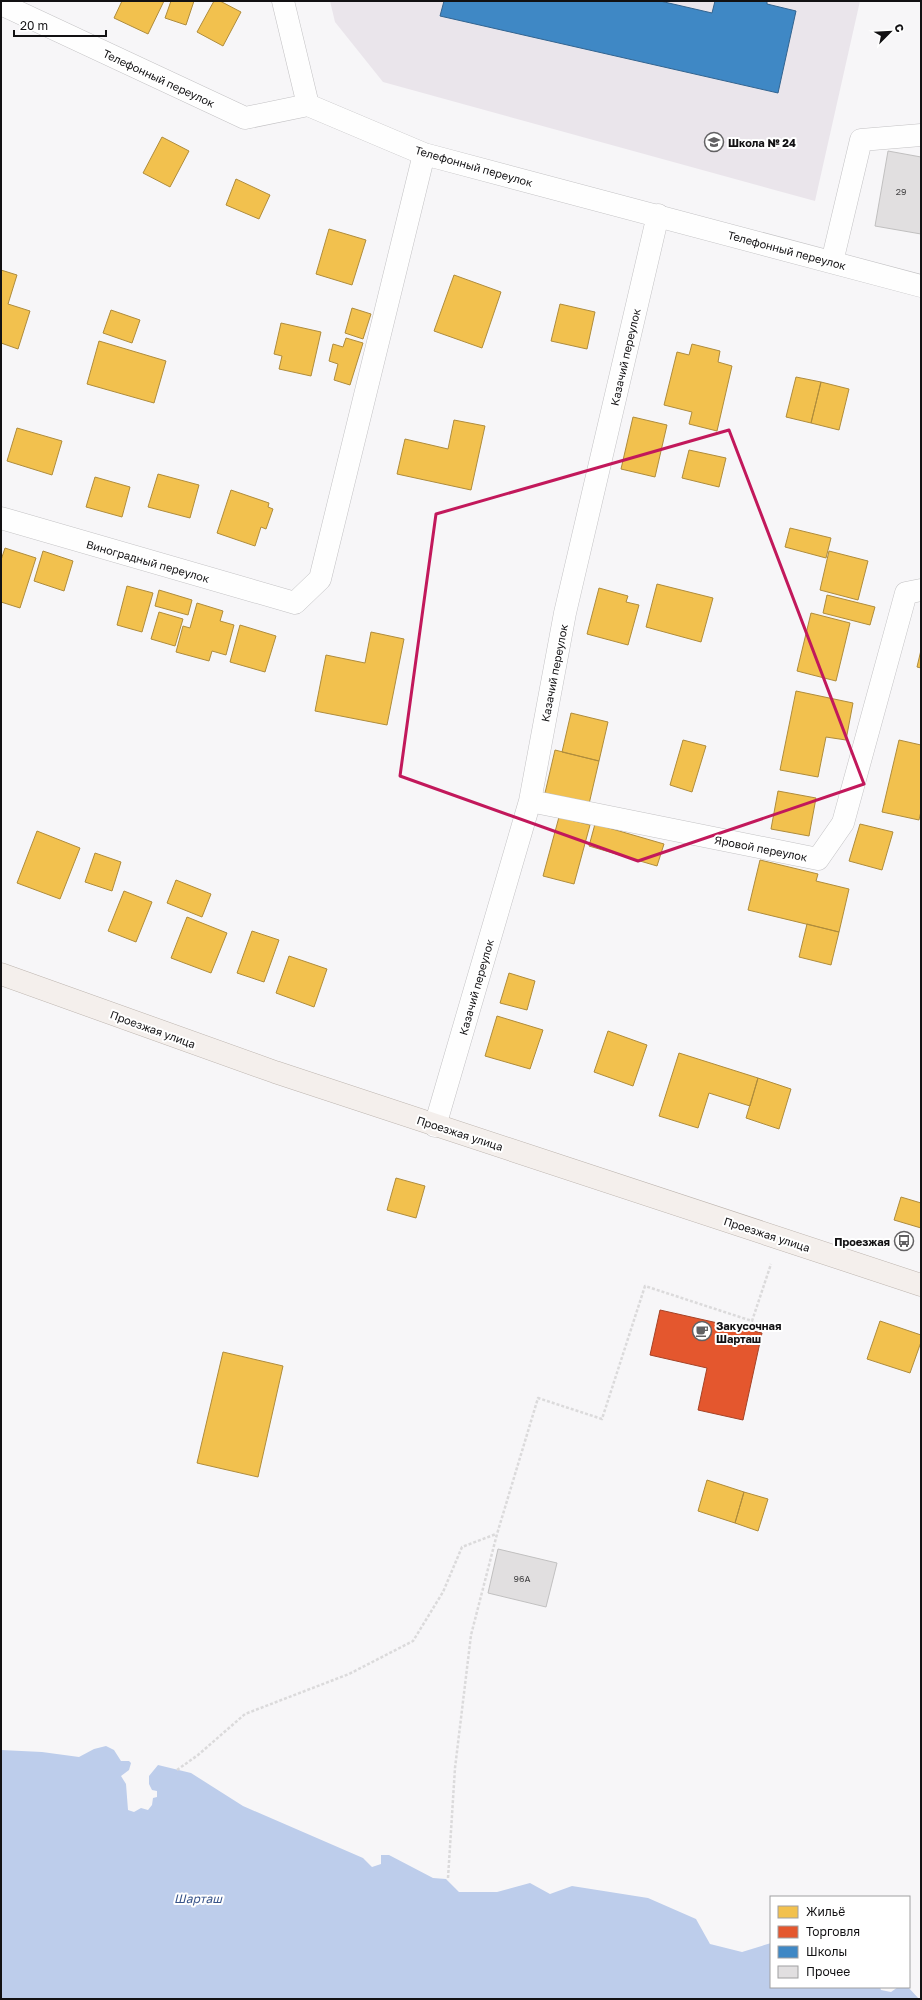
<svg xmlns="http://www.w3.org/2000/svg" width="922" height="2000" font-family="'Golos Text',sans-serif">
	<style>
		.built { fill: #eae5eb }
		.water { fill: #bdcdeb }
		.homes { fill: #f2c14e; stroke: #af8c3c }
		.shops { fill: #e4572e; stroke: #a54226 }
		.schools { fill: #3f88c5; stroke: #326490 }
		.building { fill: #e1dfe0; stroke: #c1c0c0 }
		.lines { fill: none; stroke-linecap: round; stroke-linejoin: round }
		.minor-casing { stroke: #c3c2c4; stroke-width: 23 }
		.major-casing { stroke: #bdb5af; stroke-width: 23 }
		.path { stroke: #dbdadb; stroke-width: 2.5; stroke-dasharray: 3 2; stroke-linecap: butt }
		.minor { stroke: #fefefe; stroke-width: 22 }
		.major { stroke: #f4efec; stroke-width: 22 }
		.marked { fill: none; stroke: #c2185b; stroke-width: 3; stroke-linejoin: round }
		.labels { text-anchor: middle; dominant-baseline: central; stroke-width: 4; stroke-linejoin: round; paint-order: stroke }
		.number-label { font-size: 9px; fill: #474647 }
		.street-label { font-size: 11px; fill: #121113; stroke: #fff }
		.poi-label { font-size: 11px; font-weight: bold; fill: #121113; stroke: #fff; text-anchor: start }
		.water-label { font-size: 12px; font-style: italic; fill: #38548a; stroke: #fff }
	</style>
	<rect width="100%" height="100%" fill="#f7f6f8"/>
	<path class="built" d="M 330,1 L 860,1 L 815,201 L 383,82 L 335,22 Z"/>
	<path class="water" d="M 106,1746 L 114,1750 L 121,1761 L 129,1761 L 131,1763 L 129,1770 L 121,1776 L 126,1784 L 128,1810 L 134,1812 L 141,1808 L 148,1810 L 152,1805 L 153,1798 L 157,1797 L 157,1791 L 152,1790 L 149,1784 L 149,1776 L 158,1765 L 191,1773 L 243,1806 L 363,1858 L 372,1867 L 381,1864 L 381,1855 L 389,1855 L 433,1878 L 446,1879 L 459,1892 L 497,1892 L 530,1883 L 550,1894 L 572,1886 L 648,1898 L 696,1919 L 710,1944 L 742,1952 L 771,1943 L 771,1987 L 880,1987 L 881,1990 L 891,1992 L 898,1987 L 908,1987 L 919,1999 L 1,1999 L 1,1750 L 42,1752 L 79,1757 L 94,1749 Z"/>
	<path class="homes" d="M 122,1 L 164,1 L 148,34 L 114,18 Z
		M 171,1 L 194,1 L 186,25 L 165,18 Z
		M 214,1 L 220,1 L 241,12 L 223,46 L 197,32 Z
		M 162,137 L 189,151 L 170,187 L 143,173 Z
		M 236,179 L 270,195 L 259,219 L 226,205 Z
		M 329,229 L 366,240 L 352,285 L 316,274 Z
		M 1,270 L 17,275 L 8,304 L 30,311 L 18,349 L 1,343 Z
		M 454,275 L 501,292 L 482,348 L 434,331 Z
		M 560,304 L 595,312 L 587,349 L 551,341 Z
		M 352,308 L 371,314 L 363,339 L 345,333 Z
		M 111,310 L 140,320 L 132,343 L 103,333 Z
		M 281,323 L 321,332 L 311,376 L 279,369 L 282,356 L 274,354 Z
		M 346,338 L 363,343 L 350,385 L 334,380 L 338,364 L 329,361 L 333,344 L 343,347 Z
		M 99,341 L 166,361 L 154,403 L 87,384 Z
		M 692,344 L 720,351 L 718,362 L 732,366 L 717,431 L 689,424 L 692,412 L 664,405 L 677,352 L 689,355 Z
		M 796,377 L 821,382 L 811,423 L 786,417 Z
		M 821,382 L 849,389 L 839,430 L 811,423 Z
		M 633,417 L 667,425 L 655,477 L 621,469 Z
		M 454,420 L 485,426 L 471,490 L 397,474 L 405,439 L 448,449 Z
		M 17,428 L 62,441 L 52,475 L 7,461 Z
		M 689,450 L 726,458 L 719,487 L 682,478 Z
		M 158,474 L 199,485 L 190,518 L 148,507 Z
		M 95,477 L 130,487 L 122,517 L 86,507 Z
		M 231,490 L 269,503 L 268,507 L 273,509 L 266,529 L 261,527 L 255,546 L 217,533 Z
		M 790,528 L 831,538 L 826,558 L 785,547 Z
		M 5,548 L 36,558 L 20,608 L 1,602 L 1,560 Z
		M 43,551 L 73,561 L 64,591 L 34,581 Z
		M 829,551 L 868,561 L 858,600 L 820,590 Z
		M 657,584 L 713,598 L 701,642 L 646,627 Z
		M 127,586 L 153,593 L 142,632 L 117,625 Z
		M 599,588 L 628,596 L 626,602 L 639,605 L 628,645 L 587,634 Z
		M 159,590 L 192,600 L 188,615 L 155,606 Z
		M 827,595 L 875,607 L 870,625 L 823,613 Z
		M 197,603 L 223,611 L 220,621 L 234,625 L 226,655 L 212,651 L 209,661 L 176,652 L 183,626 L 190,628 Z
		M 159,612 L 183,619 L 175,646 L 151,639 Z
		M 811,613 L 850,623 L 836,681 L 797,671 Z
		M 240,625 L 276,636 L 265,672 L 230,662 Z
		M 371,632 L 404,639 L 387,725 L 315,711 L 326,655 L 365,663 Z
		M 921,650 L 921,668 L 917,667 Z
		M 796,691 L 853,703 L 846,740 L 826,737 L 818,777 L 780,770 Z
		M 571,713 L 608,722 L 599,761 L 562,752 Z
		M 683,740 L 706,746 L 692,792 L 670,785 Z
		M 899,740 L 921,745 L 921,811 L 919,820 L 882,812 Z
		M 555,750 L 599,761 L 589,804 L 545,793 Z
		M 778,791 L 816,798 L 809,836 L 771,829 Z
		M 559,817 L 590,825 L 574,884 L 543,876 Z
		M 595,824 L 664,844 L 657,866 L 589,846 Z
		M 860,824 L 893,832 L 882,870 L 849,861 Z
		M 37,831 L 80,848 L 60,899 L 17,883 Z
		M 95,853 L 121,862 L 112,891 L 85,882 Z
		M 760,860 L 818,874 L 816,881 L 849,889 L 839,932 L 748,910 Z
		M 176,880 L 211,894 L 202,917 L 167,903 Z
		M 124,891 L 152,902 L 136,942 L 108,931 Z
		M 187,917 L 227,933 L 211,973 L 171,958 Z
		M 807,924 L 839,932 L 831,965 L 799,957 Z
		M 252,931 L 279,940 L 264,982 L 237,973 Z
		M 289,956 L 327,969 L 314,1007 L 276,993 Z
		M 509,973 L 535,981 L 527,1010 L 500,1003 Z
		M 497,1016 L 543,1030 L 530,1069 L 485,1056 Z
		M 608,1031 L 647,1045 L 633,1086 L 594,1072 Z
		M 679,1053 L 758,1078 L 750,1106 L 709,1093 L 698,1128 L 659,1116 Z
		M 758,1078 L 791,1089 L 779,1129 L 746,1118 Z
		M 396,1178 L 425,1186 L 416,1218 L 387,1210 Z
		M 901,1197 L 921,1203 L 921,1228 L 894,1220 Z
		M 880,1321 L 921,1335 L 921,1342 L 910,1373 L 867,1359 Z
		M 223,1352 L 283,1366 L 258,1477 L 197,1463 Z
		M 707,1480 L 744,1492 L 735,1523 L 698,1511 Z
		M 744,1492 L 768,1499 L 758,1531 L 735,1523 Z"/>
	<path class="shops" d="M 660,1310 L 762,1333 L 743,1420 L 698,1410 L 707,1368 L 650,1355 Z"/>
	<path class="schools" d="M 444,1 L 660,1 L 712,13 L 715,1 L 767,1 L 767,4 L 796,11 L 778,93 L 440,16 Z"/>
	<path class="building" d="M 888,151 L 921,157 L 921,234 L 875,226 Z
		M 498,1549 L 557,1563 L 546,1607 L 488,1593 Z"/>
	<g class="lines">
		<g class="minor-casing">
			<path id="minor" d="M 283,1 L 308,105
				M 1,4 L 245,118 L 308,105 L 424,154 L 921,286
				M 832,262 L 861,140 L 921,135
				M 1,518 L 295,603 L 320,579 L 424,154
				M 530,801 L 818,859 L 843,823 L 906,593 L 921,590
				M 435,1126 L 530,801 L 565,613 L 658,215"/>
		</g>
		<g class="major-casing">
			<path id="major" d="M 1,974 L 275,1072 L 921,1285"/>
		</g>
		<path class="path" d="M 177,1770 L 198,1755 L 245,1714 L 349,1674 L 413,1641 L 443,1592 L 462,1547 L 496,1534
			M 448,1878 L 455,1768 L 471,1635 L 497,1534 L 538,1398 L 602,1419 L 645,1286 L 752,1321 L 771,1264"/>
		<use href="#minor" class="minor"/>
		<use href="#major" class="major"/>
	</g>
	<path class="marked" d="M 729,430 L 864,784 L 638,861 L 400,776 L 436,514 Z"/>
	<defs>
		<g id="school-ring" transform="scale(1)"><circle r="9.5" fill="#fff" stroke="#626163" stroke-width="1.5"/><path d="M0-5L7-2L0 1L-7-2ZM-4 1L0 2.5L4 1V4Q0 6-4 4Z" fill="#626163"/></g>
		<g id="bus-ring" transform="scale(1)"><circle r="9.5" fill="#fff" stroke="#626163" stroke-width="1.5"/><path d="M-5-6H5V4H4V6H2V4H-2V6H-4V4H-5ZM-3.5-4V0h7V-4ZM-3.5 1.2v1.5H-2V1.2ZM2 1.2v1.5H3.5V1.2Z" fill="#626163"/></g>
		<g id="cafe-ring" transform="scale(1)"><circle r="9.5" fill="#fff" stroke="#626163" stroke-width="1.5"/><path d="M-5.5-4.5H6V0H3Q3 3.5 0 3.5H-2.5Q-5.5 3.5-5.5 0ZM3-3.2v2h1.7v-2ZM-6 4.5H4V6H-6Z" fill="#626163"/></g>
	</defs>
	<g fill-rule="evenodd">
		<use href="#school-ring" x="714" y="142"/>
		<use href="#bus-ring" x="904" y="1241"/>
		<use href="#cafe-ring" x="702" y="1331"/>
	</g>
	<g class="labels">
		<g class="number-label">
			<text x="901" y="191">29</text>
			<text x="522" y="1578">96А</text>
		</g>
		<g class="street-label">
			<text transform="translate(159 78) rotate(25)">Телефонный переулок</text>
			<text transform="translate(474 166) rotate(16)">Телефонный переулок</text>
			<text transform="translate(787 250) rotate(15)">Телефонный переулок</text>
			<text transform="translate(625 357) rotate(-77)">Казачий переулок</text>
			<text transform="translate(148 561) rotate(16)">Виноградный переулок</text>
			<text transform="translate(554 673) rotate(-79)">Казачий переулок</text>
			<text transform="translate(761 848) rotate(11)">Яровой переулок</text>
			<text transform="translate(476 987) rotate(-74)">Казачий переулок</text>
			<text transform="translate(153 1029) rotate(20)">Проезжая улица</text>
			<text transform="translate(460 1133) rotate(18)">Проезжая улица</text>
			<text transform="translate(767 1234) rotate(18)">Проезжая улица</text>
		</g>
		<g class="poi-label">
			<text x="728" y="142">Школа № 24</text>
			<text x="890" y="1241" text-anchor="end">Проезжая</text>
			<text x="716" y="1325">Закусочная<tspan x="716" dy="13">Шарташ</tspan></text>
		</g>
		<g class="water-label">
			<text x="198" y="1898">Шарташ</text>
		</g>
	</g>
	<rect width="922" height="2000" fill="none" stroke="#121113" stroke-width="4"/>
	<rect x="770" y="1896" width="140" height="92" fill="#ffffff" stroke="#a0a0a1"/>
	<rect x="778" y="1906" width="20" height="12" fill="#f2c14e" stroke="#a0a0a1"/>
	<text x="806" y="1916" font-size="12" fill="#121113">Жильё</text>
	<rect x="778" y="1926" width="20" height="12" fill="#e4572e" stroke="#a0a0a1"/>
	<text x="806" y="1936" font-size="12" fill="#121113">Торговля</text>
	<rect x="778" y="1946" width="20" height="12" fill="#3f88c5" stroke="#a0a0a1"/>
	<text x="806" y="1956" font-size="12" fill="#121113">Школы</text>
	<rect x="778" y="1966" width="20" height="12" fill="#e1dfe0" stroke="#a0a0a1"/>
	<text x="806" y="1976" font-size="12" fill="#121113">Прочее</text>
	<g transform="translate(890 32) rotate(66)" stroke="#ffffff" stroke-width="3" paint-order="stroke">
	<path d="M0-3L7 15L0 10L-7 15Z" fill="#121113"/>
	<text y="-6" font-size="11" font-weight="bold" text-anchor="middle" fill="#121113">С</text>
	</g>
	<path d="M14 30v6h92v-6" fill="none" stroke="#121113" stroke-width="2"/>
	<text x="20" y="30" font-size="12" fill="#121113" stroke="#ffffff" stroke-width="3" paint-order="stroke">20 m</text>
</svg>
